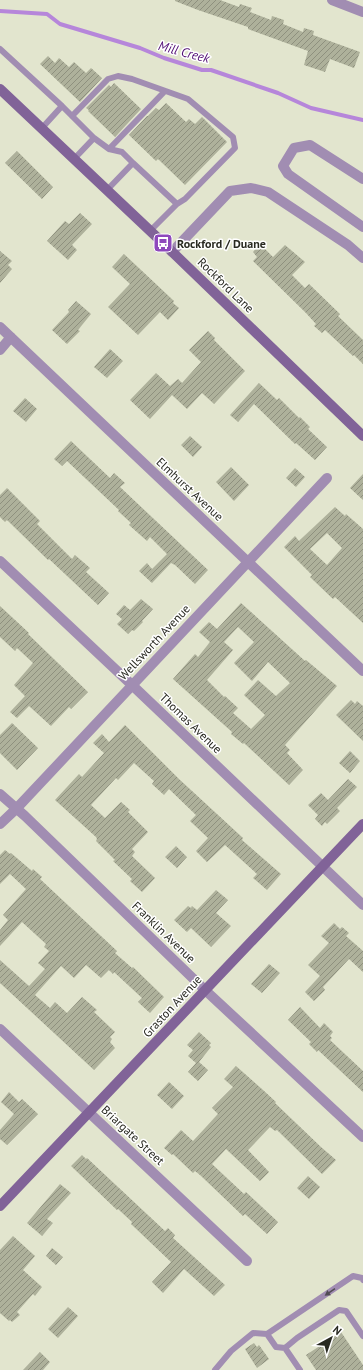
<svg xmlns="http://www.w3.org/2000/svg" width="363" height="1370" font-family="'PT Sans',sans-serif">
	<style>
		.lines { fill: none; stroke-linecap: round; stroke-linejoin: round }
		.stream { stroke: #b686da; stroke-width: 4 }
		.building { fill: url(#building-hatch); fill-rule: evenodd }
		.lane { stroke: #a18db2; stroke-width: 6 }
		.street { stroke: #a18db2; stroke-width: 10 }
		.secondary { stroke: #816398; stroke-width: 10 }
		.oneway { fill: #524c54 }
		.labels { text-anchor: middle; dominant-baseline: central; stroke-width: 3; stroke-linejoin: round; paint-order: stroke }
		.poi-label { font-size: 12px; font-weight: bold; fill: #282921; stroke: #fff; text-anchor: start }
		.street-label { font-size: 12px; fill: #282921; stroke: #fff }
		.water-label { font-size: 13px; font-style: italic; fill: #520f76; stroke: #fff }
	</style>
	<defs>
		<pattern id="building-hatch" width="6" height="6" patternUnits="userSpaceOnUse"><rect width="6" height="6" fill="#aeb19b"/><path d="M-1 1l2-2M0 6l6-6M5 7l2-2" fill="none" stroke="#8e907e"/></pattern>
	</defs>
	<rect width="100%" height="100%" fill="#e2e5ce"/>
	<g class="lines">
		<path class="stream" d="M 0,11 L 47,14 L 60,24 L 140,48 L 164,58 L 202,70 L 211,70 L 278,93 L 311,108 L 363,120"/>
	</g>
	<path class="building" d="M 175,0 L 220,0 L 239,7 L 240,4 L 252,8 L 250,12 L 271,20 L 272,16 L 284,20 L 283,24 L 303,32 L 304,28 L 314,31 L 313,35 L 360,52 L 354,68 L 330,59 L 325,72 L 304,65 L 308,51 L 248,29 L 248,27 L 198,10 L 175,1 Z
		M 48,56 L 55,63 L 59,58 L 69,67 L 74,62 L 86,73 L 91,68 L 102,78 L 80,102 L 40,64 Z
		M 114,83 L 141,109 L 115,137 L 88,111 L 89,110 L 86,108 L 109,85 L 111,87 Z
		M 166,103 L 186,122 L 189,119 L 195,124 L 202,117 L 227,142 L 185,185 L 158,159 L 156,161 L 129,135 L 147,116 L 148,116 L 156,108 L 159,110 Z
		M 17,151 L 53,187 L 42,199 L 5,163 Z
		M 80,213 L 92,224 L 72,245 L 77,250 L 68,260 L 47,241 L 65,221 L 69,224 Z
		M 260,244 L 273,257 L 285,245 L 305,262 L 292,275 L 305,288 L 309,284 L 340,314 L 338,316 L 363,340 L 363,364 L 354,355 L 353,356 L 325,330 L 322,333 L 314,326 L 316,324 L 306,313 L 253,261 L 257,257 L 253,252 Z
		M 0,251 L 12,261 L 8,265 L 12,269 L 0,283 Z
		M 124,254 L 174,301 L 173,303 L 179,308 L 168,320 L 160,312 L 138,335 L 108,307 L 130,284 L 112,267 Z
		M 76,301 L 91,314 L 78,330 L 80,331 L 67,344 L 52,330 L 69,312 L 68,310 Z
		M 208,331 L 215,338 L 214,340 L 245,371 L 214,404 L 202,393 L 187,409 L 172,395 L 150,419 L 130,400 L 156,373 L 170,386 L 178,379 L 182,383 L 201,362 L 189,350 Z
		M 110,349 L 123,361 L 107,378 L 94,367 Z
		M 259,383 L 277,400 L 279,398 L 299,418 L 300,417 L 310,427 L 308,429 L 327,447 L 315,460 L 296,443 L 295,444 L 254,404 L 238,422 L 230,415 Z
		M 25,398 L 37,409 L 26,422 L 13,411 Z
		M 190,436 L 202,447 L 193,457 L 181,445 Z
		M 71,441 L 110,478 L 114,473 L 125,483 L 120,487 L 208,570 L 195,584 L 175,565 L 171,563 L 152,583 L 139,571 L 147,563 L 152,569 L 167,554 L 150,537 L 147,541 L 129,525 L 131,523 L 118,511 L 119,510 L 67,461 L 62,466 L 54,459 Z
		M 231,467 L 249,485 L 234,501 L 216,482 Z
		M 295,468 L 305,477 L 296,487 L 286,478 Z
		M 363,474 L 363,500 L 350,488 Z
		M 7,488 L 40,521 L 37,524 L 72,559 L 75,555 L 90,568 L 86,572 L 109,593 L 98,605 L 49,559 L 48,560 L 7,520 L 5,522 L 0,517 L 0,495 Z
		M 335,507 L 345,516 L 346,514 L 363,529 L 363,623 L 335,597 L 333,599 L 310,577 L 312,575 L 284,547 L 295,536 L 299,541 ZM 327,533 L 342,548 L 327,565 L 310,549 Z
		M 141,599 L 153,609 L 142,621 L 143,622 L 134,631 L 132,630 L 128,634 L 117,624 L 122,619 L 116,614 L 124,605 L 130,610 Z
		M 241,603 L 305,661 L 306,660 L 337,686 L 285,745 L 290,750 L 287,753 L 303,770 L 289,785 L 244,743 L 243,744 L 231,734 L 232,732 L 173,679 L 195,654 L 198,657 L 210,642 L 199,632 L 209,622 L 217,629 ZM 238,627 L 254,642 L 234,663 L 252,681 L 268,662 L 290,683 L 276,696 L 258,680 L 244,695 L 265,715 L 251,729 L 233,713 L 238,708 L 225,696 L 224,697 L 207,680 L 233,650 L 224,642 Z
		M 0,606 L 29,633 L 28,634 L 88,692 L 71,709 L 69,707 L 51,726 L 29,706 L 17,718 L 10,712 L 25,696 L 14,685 L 33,663 L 17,648 L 15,651 L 0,637 Z
		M 351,700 L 355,704 L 357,701 L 363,706 L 363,741 L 336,715 Z
		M 12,723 L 38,748 L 17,770 L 0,753 L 0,735 Z
		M 125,725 L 179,779 L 243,838 L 242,840 L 281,874 L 267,890 L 253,878 L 257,874 L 225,845 L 207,862 L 196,851 L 208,838 L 190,821 L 196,815 L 169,789 L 164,795 L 152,784 L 154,781 L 134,763 L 118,780 L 116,778 L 91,805 L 105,818 L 121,802 L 130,810 L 128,812 L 148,832 L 132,849 L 135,852 L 132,856 L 155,878 L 142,892 L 130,881 L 132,879 L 113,861 L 115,860 L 96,841 L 97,839 L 96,837 L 55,800 L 79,774 L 82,777 L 104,753 L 93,743 L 102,734 L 109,742 Z
		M 350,751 L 360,761 L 350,773 L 339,763 Z
		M 348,779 L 357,787 L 337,808 L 340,811 L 327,824 L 325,822 L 322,826 L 315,819 L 318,815 L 308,805 L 321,793 L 328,800 Z
		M 176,846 L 187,857 L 177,868 L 165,857 Z
		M 5,850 L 10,854 L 11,853 L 32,871 L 33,869 L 42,877 L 40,879 L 117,951 L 115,953 L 132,968 L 133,967 L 164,997 L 150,1013 L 138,1002 L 142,998 L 114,972 L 113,974 L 109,970 L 101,978 L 86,965 L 74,978 L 61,966 L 35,995 L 50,1008 L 55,1002 L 67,1013 L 82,997 L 97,1010 L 94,1012 L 115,1032 L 110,1037 L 112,1039 L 110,1042 L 115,1048 L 94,1070 L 0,983 L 0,960 L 29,986 L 45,969 L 38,963 L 49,951 L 44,947 L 46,944 L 22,922 L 0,946 L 0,930 L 8,920 L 3,915 L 26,889 L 10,874 L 0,884 L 0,855 Z
		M 216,890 L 228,900 L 216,913 L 231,926 L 211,947 L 191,928 L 187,932 L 174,920 L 188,906 L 191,908 L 192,906 L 197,910 Z
		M 334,923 L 340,929 L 342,927 L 349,933 L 346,936 L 363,951 L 363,972 L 349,959 L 323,987 L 325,990 L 314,1001 L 305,992 L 320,976 L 308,965 L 329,943 L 321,936 Z
		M 269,964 L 280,973 L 262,993 L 251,984 Z
		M 300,1007 L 320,1028 L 324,1023 L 333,1032 L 330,1036 L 332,1038 L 330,1040 L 363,1071 L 363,1092 L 318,1050 L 317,1052 L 309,1044 L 311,1042 L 288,1020 Z
		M 199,1032 L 211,1043 L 209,1045 L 211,1047 L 199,1062 L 208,1070 L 198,1081 L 188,1072 L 196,1063 L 188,1056 L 193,1050 L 187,1045 Z
		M 236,1066 L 263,1090 L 276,1102 L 275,1103 L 321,1147 L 336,1160 L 322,1174 L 277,1130 L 275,1131 L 270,1127 L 248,1150 L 269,1172 L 260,1181 L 226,1149 L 212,1164 L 244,1194 L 246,1192 L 278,1222 L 267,1234 L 245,1214 L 243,1216 L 200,1175 L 195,1171 L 193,1173 L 173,1154 L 172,1155 L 164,1148 L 181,1130 L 193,1141 L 218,1114 L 212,1108 L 233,1087 L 224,1079 Z
		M 169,1082 L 184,1096 L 172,1109 L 157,1095 Z
		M 9,1092 L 19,1102 L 22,1099 L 38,1114 L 7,1145 L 0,1139 L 0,1130 L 14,1114 L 1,1102 Z
		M 82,1155 L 86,1159 L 87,1158 L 165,1231 L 168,1228 L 175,1235 L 173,1238 L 225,1285 L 214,1296 L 184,1269 L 163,1293 L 152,1282 L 171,1262 L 131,1224 L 132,1222 L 118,1209 L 117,1210 L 71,1166 Z
		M 308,1176 L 320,1187 L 309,1199 L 297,1188 Z
		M 60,1184 L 71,1193 L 47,1219 L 53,1223 L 42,1236 L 27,1223 Z
		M 13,1236 L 35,1256 L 23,1270 L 42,1287 L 35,1296 L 33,1294 L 17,1312 L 20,1315 L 12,1322 L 10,1320 L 9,1321 L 0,1313 L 0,1250 Z
		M 52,1248 L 63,1257 L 56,1265 L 46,1256 Z
		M 68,1307 L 78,1316 L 58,1338 L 48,1329 Z
		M 341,1332 L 363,1365 L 363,1370 L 316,1370 L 306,1355 Z
		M 254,1343 L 257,1347 L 259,1345 L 269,1359 L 257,1368 L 245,1349 Z
		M 40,1352 L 50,1362 L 43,1370 L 23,1370 Z"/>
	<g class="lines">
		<path class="lane" d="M 0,49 L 62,106 L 94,138
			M 72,116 L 108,79 L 118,76 L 132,79 L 188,99 L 233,137 L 235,148 L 185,199 L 177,204
			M 42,128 L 62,106
			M 109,149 L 165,91
			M 74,159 L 94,138 L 109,149 L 122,152 L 133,163
			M 107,190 L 133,163 L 177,204 L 150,231
			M 363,1280 L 362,1278 L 353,1276 L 267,1334 L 276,1347 L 285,1348 L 297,1338 L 339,1310 L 346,1311 L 363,1336
			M 285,1348 L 300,1370
			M 215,1370 L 231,1351 L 253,1333 L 267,1334"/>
		<path class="street" d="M 332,0 L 363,12
			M 363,179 L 310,145 L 294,148 L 283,166 L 288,174 L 363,227
			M 172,252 L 230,191 L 251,188 L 268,192 L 348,245 L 363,258
			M 0,327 L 363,671
			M 0,350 L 11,337
			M 0,561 L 132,685 L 363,905
			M 0,794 L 25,816 L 205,990 L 363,1137
			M 0,824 L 16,809 L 327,478
			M 0,1029 L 247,1261"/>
		<path class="secondary" d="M 0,89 L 163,243 L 363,436
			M 0,1206 L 363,824"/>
	</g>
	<defs><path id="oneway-solid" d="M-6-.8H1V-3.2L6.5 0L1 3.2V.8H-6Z"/></defs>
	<use class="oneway" href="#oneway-solid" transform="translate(330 1292) rotate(146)"/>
	<defs>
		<g id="bus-square" transform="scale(1)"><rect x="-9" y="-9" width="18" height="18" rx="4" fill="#8e48bc" stroke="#fff"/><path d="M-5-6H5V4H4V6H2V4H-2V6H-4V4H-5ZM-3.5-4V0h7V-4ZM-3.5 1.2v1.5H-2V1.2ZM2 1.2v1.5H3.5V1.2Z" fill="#fff"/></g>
	</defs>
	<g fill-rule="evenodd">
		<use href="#bus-square" x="163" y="243"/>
	</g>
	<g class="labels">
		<g class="poi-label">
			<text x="177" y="243">Rockford / Duane</text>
		</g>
		<g class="street-label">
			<text transform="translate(226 285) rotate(44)">Rockford Lane</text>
			<text transform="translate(190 489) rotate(43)">Elmhurst Avenue</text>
			<text transform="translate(154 642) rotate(-47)">Wellsworth Avenue</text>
			<text transform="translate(191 723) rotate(44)">Thomas Avenue</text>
			<text transform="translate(164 932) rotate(44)">Franklin Avenue</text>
			<text transform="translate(172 1006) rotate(-47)">Graston Avenue</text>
			<text transform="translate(133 1135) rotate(43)">Briargate Street</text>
		</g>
		<g class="water-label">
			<text transform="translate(184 52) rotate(15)">Mill Creek</text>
		</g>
	</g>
	<g transform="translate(331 1338) rotate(40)" stroke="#ffffff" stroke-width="3" paint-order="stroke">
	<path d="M0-3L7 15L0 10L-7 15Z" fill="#282921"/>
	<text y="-6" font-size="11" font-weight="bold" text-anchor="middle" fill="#282921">N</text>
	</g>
</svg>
